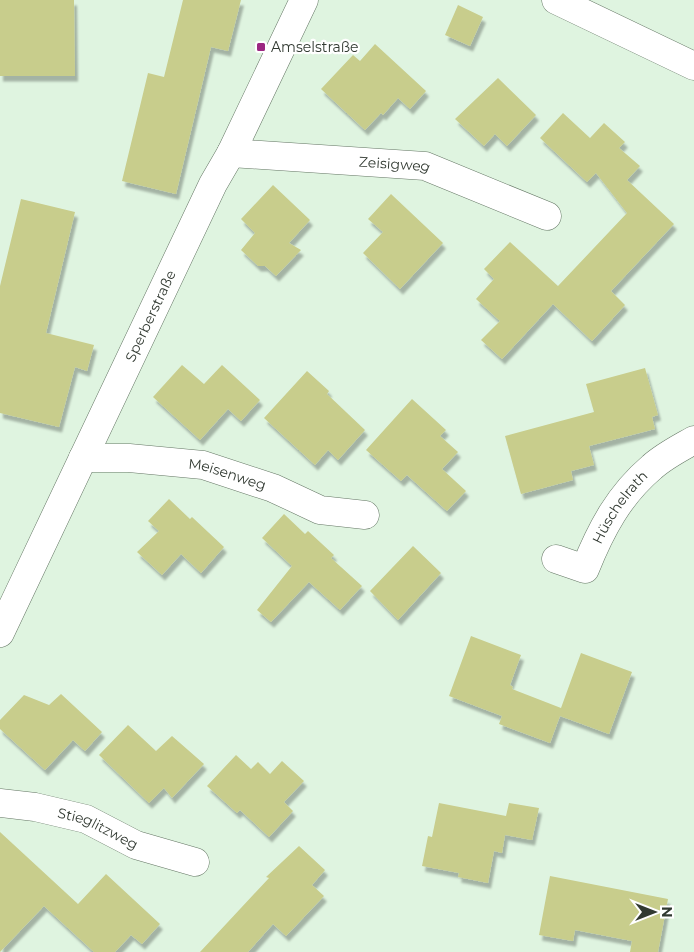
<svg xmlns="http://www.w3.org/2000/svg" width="694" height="952" font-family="Montserrat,sans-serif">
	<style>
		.building { fill: #c8cd8c; filter: url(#shadow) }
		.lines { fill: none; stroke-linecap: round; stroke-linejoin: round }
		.minor-casing { stroke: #647664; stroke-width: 29 }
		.minor { stroke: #fff; stroke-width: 28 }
		.poi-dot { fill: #9c2782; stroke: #fff; stroke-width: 2 }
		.labels { text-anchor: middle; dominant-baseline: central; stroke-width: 4.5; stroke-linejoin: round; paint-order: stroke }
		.poi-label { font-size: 14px; fill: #313931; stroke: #fff; text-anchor: start }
		.street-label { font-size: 14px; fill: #313931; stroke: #fff }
	</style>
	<defs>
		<filter id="shadow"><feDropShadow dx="3" dy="5.5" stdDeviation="1" flood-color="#0004"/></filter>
	</defs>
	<rect width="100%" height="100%" fill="#dff4e0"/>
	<path class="building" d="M 0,0 L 74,0 L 75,76 L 0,76 Z
		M 183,0 L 241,0 L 228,51 L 211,47 L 176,194 L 122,181 L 148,73 L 164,77 Z
		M 458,5 L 483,17 L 470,46 L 445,35 Z
		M 375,44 L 426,91 L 410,109 L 398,98 L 383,115 L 381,113 L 365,130 L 321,89 L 353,55 L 360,61 Z
		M 498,78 L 536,115 L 507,146 L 495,134 L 484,146 L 455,119 Z
		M 563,113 L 590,138 L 604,123 L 625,142 L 619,148 L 640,166 L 627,180 L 674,224 L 611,291 L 625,305 L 592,341 L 553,304 L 502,359 L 481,340 L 500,321 L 476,299 L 494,279 L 484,269 L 510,242 L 558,286 L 627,213 L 596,173 L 587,182 L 540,138 Z
		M 273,185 L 310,220 L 289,243 L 301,250 L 276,276 L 265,266 L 258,266 L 241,250 L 255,233 L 241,219 Z
		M 391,194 L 443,243 L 400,289 L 363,253 L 383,232 L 368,219 Z
		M 21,199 L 75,212 L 46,333 L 94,345 L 87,371 L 75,367 L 59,427 L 0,413 L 0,286 Z
		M 182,365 L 204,384 L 222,365 L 260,400 L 241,421 L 228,409 L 200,440 L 153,397 Z
		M 645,368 L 658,415 L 652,417 L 655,429 L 589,446 L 594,465 L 571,471 L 573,480 L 521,494 L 505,436 L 594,412 L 586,384 Z
		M 307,371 L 329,391 L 327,394 L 365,430 L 338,460 L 328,450 L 315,465 L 264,418 Z
		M 412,399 L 446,430 L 440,436 L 458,452 L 442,469 L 466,491 L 447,511 L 407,475 L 401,481 L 366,450 Z
		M 169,499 L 190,519 L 192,517 L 224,547 L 201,573 L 181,554 L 162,575 L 137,552 L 159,531 L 148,521 Z
		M 284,514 L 305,534 L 308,531 L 334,555 L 331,558 L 362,586 L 340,610 L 309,582 L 271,622 L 257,610 L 292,566 L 262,538 Z
		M 413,546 L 441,573 L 398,620 L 370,591 Z
		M 471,636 L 521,655 L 510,685 L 513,687 L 512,689 L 561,708 L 581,653 L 632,672 L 609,734 L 560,716 L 550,743 L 499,724 L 502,716 L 449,696 Z
		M 61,694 L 102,732 L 85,751 L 73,740 L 45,770 L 0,729 L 0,720 L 24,695 L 49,705 Z
		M 128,725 L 156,751 L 172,736 L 204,764 L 172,798 L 164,788 L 149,803 L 99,755 Z
		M 236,755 L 251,769 L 258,762 L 270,774 L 282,761 L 304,781 L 284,802 L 293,811 L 269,837 L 240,810 L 237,813 L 207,786 Z
		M 439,803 L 506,816 L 509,803 L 539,808 L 532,840 L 505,835 L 502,853 L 494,851 L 488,883 L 458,877 L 459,873 L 422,866 L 428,836 L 432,837 Z
		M 0,832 L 78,904 L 106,874 L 160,924 L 142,944 L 131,935 L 115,952 L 94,952 L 44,906 L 0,952 Z
		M 299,846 L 325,870 L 312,885 L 324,896 L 286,936 L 273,924 L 248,952 L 200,952 L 269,878 L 266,877 Z
		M 550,876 L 668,899 L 658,952 L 630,952 L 632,941 L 575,930 L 573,941 L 539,935 Z"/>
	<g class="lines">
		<g class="minor-casing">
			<g id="minor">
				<path d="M 556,0 L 694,66"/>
				<path id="s1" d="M 231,153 L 425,166 L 547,216"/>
				<path id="s2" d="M 83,458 L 129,458 L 203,465 L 273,488 L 320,510 L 365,515"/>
				<path id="s3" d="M 556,559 L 585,569 C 601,529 619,495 652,467 C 664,456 680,448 694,440"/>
				<path id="s4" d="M 0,633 L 213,184 L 231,153 L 304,0"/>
				<path id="s5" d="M 0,803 L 35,807 L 86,819 L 136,845 L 195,862"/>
			</g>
		</g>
		<use href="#minor" class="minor"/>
	</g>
	<rect class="poi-dot" x="256" y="42" width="10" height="10" rx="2.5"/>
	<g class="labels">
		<g class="poi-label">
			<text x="271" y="47">Amselstraße</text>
		</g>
		<g class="street-label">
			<text stroke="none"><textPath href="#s1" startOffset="164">Zeisigweg</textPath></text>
			<text stroke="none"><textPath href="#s4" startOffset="351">Sperberstraße</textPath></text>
			<text stroke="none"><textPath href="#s2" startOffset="146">Meisenweg</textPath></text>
			<text stroke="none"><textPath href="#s3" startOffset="102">Hüschelrath</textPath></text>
			<text stroke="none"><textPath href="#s5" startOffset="102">Stieglitzweg</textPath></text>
		</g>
	</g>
	<g transform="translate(654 912) rotate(90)" stroke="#ffffff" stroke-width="4" paint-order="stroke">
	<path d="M0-4L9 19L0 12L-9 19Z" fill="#313931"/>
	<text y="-8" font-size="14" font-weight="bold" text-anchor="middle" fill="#313931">N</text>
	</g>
</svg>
